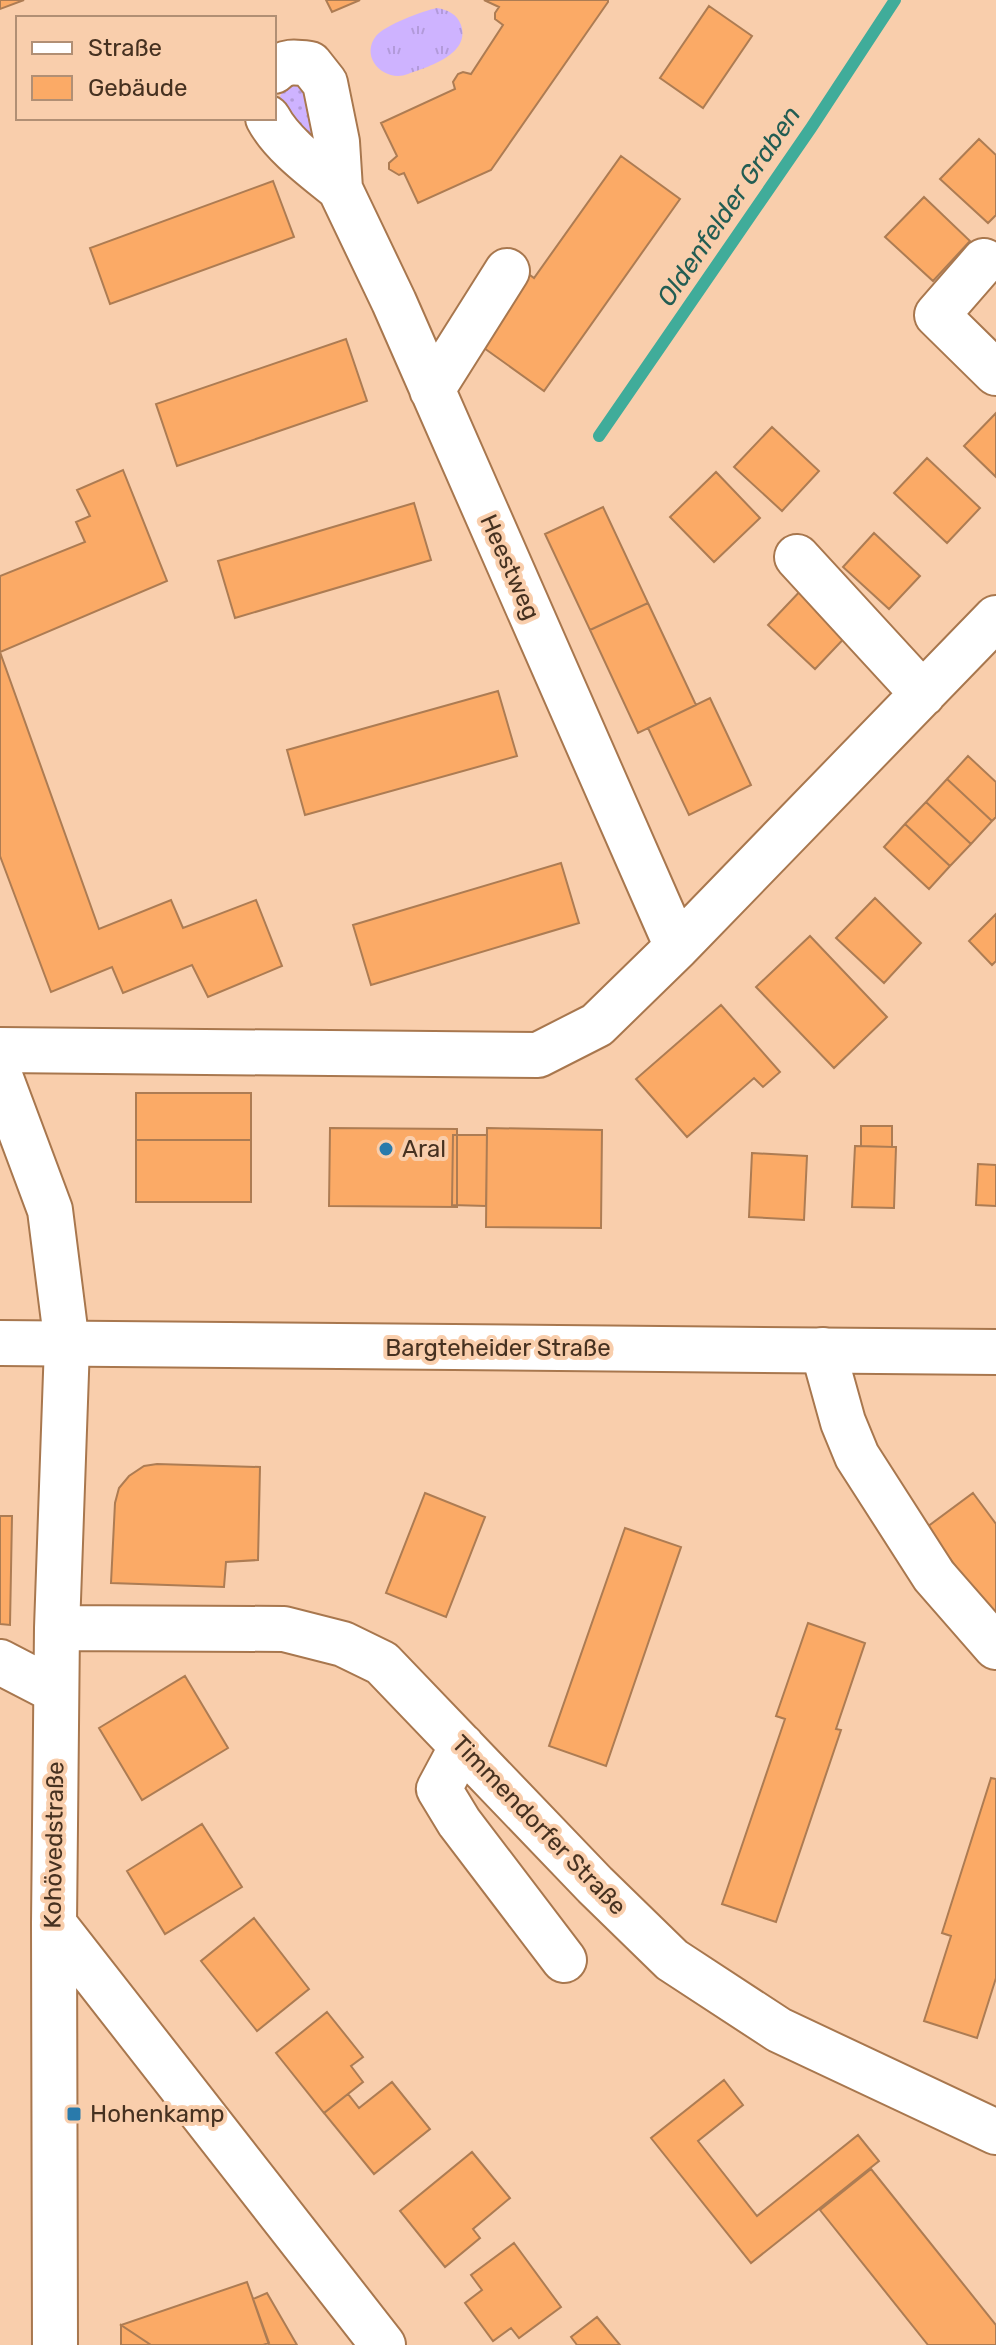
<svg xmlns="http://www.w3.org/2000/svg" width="996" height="2345" font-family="Rubik,sans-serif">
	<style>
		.grass { fill: url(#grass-dots) }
		.park { fill: url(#park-tufts) }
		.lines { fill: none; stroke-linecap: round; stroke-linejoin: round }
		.stream { stroke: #40ac9a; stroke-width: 12 }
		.building { fill: #fbaa66; stroke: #ad7c53; stroke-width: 2 }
		.minor-casing { stroke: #a8774e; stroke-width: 48 }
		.major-casing { stroke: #a8774e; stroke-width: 48 }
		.minor { stroke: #fff; stroke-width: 44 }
		.major { stroke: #fff; stroke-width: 44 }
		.poi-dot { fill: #297aab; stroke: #f9ceac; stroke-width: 3 }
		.labels { text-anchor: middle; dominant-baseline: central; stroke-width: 8; stroke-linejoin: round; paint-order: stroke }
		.street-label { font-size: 24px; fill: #463120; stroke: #f9ceac }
		.poi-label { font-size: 24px; fill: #463120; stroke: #f9ceac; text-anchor: start }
		.water-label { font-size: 26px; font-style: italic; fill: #225d53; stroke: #f9ceac }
	</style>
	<defs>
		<pattern id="grass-dots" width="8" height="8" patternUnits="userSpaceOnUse" patternTransform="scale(2)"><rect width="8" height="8" fill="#ceb3ff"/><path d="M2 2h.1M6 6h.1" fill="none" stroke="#b29ada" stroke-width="1.8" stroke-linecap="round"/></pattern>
		<pattern id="park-tufts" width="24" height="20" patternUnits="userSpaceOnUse" patternTransform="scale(2)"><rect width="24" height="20" fill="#ceb3ff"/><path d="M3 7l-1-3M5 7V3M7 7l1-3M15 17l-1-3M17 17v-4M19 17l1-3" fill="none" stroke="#b29ada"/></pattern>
	</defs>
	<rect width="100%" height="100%" fill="#f9ceac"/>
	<path class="grass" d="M 292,85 L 298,86 L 305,91 L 322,150 L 279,104 C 279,94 283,89 292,85 Z"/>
	<path class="park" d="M 437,8 C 448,10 457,14 461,25 C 471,54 428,67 408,74 C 385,83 359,58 376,36 C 385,25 423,11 437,8 Z"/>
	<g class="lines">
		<path class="stream" d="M 599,436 L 811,128 L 895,0"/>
	</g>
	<path class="building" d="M 0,0 L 24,0 L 0,9 Z
		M 326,0 L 360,0 L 332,12 Z
		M 484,0 L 608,0 L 608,2 L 491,170 L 418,203 L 404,173 L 399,175 L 389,169 L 389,163 L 397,156 L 381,123 L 455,89 L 453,82 L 458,74 L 463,72 L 471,74 L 503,25 L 495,19 L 495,13 L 499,7 Z
		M 709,6 L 752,36 L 703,108 L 660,78 Z
		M 979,139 L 996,155 L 996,215 L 988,223 L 940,179 Z
		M 621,156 L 680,199 L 544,391 L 477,343 L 527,273 L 534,278 Z
		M 273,181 L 294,237 L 110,304 L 90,248 Z
		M 924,197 L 970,241 L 933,281 L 885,237 Z
		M 346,339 L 367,401 L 177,466 L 156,404 Z
		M 996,413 L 996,477 L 964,446 Z
		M 772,427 L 819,471 L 782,511 L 734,467 Z
		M 927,458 L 980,508 L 947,543 L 894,493 Z
		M 123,470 L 167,581 L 0,652 L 99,929 L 171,900 L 183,928 L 256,900 L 282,966 L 208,997 L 192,965 L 123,993 L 112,967 L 51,992 L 0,856 L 0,576 L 85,542 L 76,522 L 90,516 L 77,490 Z
		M 716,472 L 760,518 L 714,562 L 670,517 Z
		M 414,503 L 431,560 L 235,618 L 218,561 Z
		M 603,507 L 648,603 L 590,630 L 545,534 Z
		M 874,533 L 920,576 L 889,609 L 843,567 Z
		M 806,585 L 853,629 L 815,669 L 768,625 Z
		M 648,603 L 696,705 L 638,733 L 590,630 Z
		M 498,691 L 517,756 L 305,815 L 287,750 Z
		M 710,698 L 751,785 L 689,815 L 648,728 Z
		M 968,756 L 996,782 L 996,817 L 992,821 L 947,779 Z
		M 947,779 L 992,821 L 971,844 L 926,802 Z
		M 926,802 L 971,844 L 950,866 L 905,824 Z
		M 905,824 L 950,866 L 929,889 L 884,847 Z
		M 561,863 L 579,923 L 371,985 L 353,925 Z
		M 875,898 L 921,943 L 884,983 L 836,938 Z
		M 996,914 L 996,961 L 992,965 L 969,941 Z
		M 810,936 L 887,1017 L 834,1068 L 756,987 Z
		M 721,1005 L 780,1072 L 763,1087 L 754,1078 L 687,1137 L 636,1079 Z
		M 136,1093 L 251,1093 L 251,1140 L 136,1140 Z
		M 861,1126 L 892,1126 L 892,1147 L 861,1146 Z
		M 330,1128 L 457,1129 L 457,1207 L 329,1206 Z
		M 487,1128 L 602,1130 L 601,1228 L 486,1227 Z
		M 453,1135 L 487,1135 L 486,1206 L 452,1205 Z
		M 136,1140 L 251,1140 L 251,1202 L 136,1202 Z
		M 855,1146 L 896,1147 L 894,1208 L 852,1207 Z
		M 752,1153 L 807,1156 L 804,1220 L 749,1217 Z
		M 978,1164 L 996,1165 L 996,1206 L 976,1205 Z
		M 157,1464 L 260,1467 L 258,1560 L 226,1562 L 224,1587 L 111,1583 L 115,1503 L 119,1488 L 129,1476 L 144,1466 Z
		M 425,1493 L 485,1517 L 446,1617 L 386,1593 Z
		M 973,1493 L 996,1524 L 996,1622 L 927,1527 Z
		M 0,1516 L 12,1516 L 10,1625 L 0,1624 Z
		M 625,1528 L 681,1547 L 606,1766 L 549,1746 Z
		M 808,1623 L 865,1643 L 836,1729 L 841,1730 L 776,1922 L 722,1904 L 785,1719 L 776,1716 Z
		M 185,1676 L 228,1748 L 142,1800 L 99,1728 Z
		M 991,1778 L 996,1779 L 996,1978 L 977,2038 L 924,2021 L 951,1936 L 942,1933 Z
		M 202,1824 L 242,1887 L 165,1934 L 127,1871 Z
		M 254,1918 L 309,1989 L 257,2031 L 201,1961 Z
		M 327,2012 L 363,2057 L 351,2066 L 363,2082 L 324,2113 L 276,2053 Z
		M 724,2080 L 743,2105 L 698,2141 L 757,2216 L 858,2135 L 879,2161 L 751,2263 L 651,2138 Z
		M 392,2082 L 430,2129 L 374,2174 L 324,2113 L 348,2094 L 359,2108 Z
		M 472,2152 L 510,2198 L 473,2229 L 480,2238 L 445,2267 L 400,2211 Z
		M 871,2169 L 996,2325 L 996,2345 L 928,2345 L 820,2210 Z
		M 514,2243 L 561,2307 L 519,2338 L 511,2328 L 493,2341 L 465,2303 L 482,2290 L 471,2275 Z
		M 247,2282 L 269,2343 L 263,2345 L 151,2345 L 121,2325 Z
		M 267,2293 L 297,2345 L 269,2345 L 253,2299 Z
		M 597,2317 L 620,2345 L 577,2345 L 571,2337 Z
		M 121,2325 L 151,2345 L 121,2345 Z"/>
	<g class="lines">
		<g class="minor-casing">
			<path id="minor" d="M 274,71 C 285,60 296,62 310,64 L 325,83 L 337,142 L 340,189 L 394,302 L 677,947
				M 268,118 C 282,145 317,170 340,189
				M 984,261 L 937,315 L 996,373
				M 432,390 L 507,271
				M 797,557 L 923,694
				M 0,1050 L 538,1055 L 597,1025 L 677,947 L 996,618
				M 0,1076 L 50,1210 L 67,1345 L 57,1628 L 54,1924 L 55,2345
				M 823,1350 L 843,1422 L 857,1456 L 934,1576 L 996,1647
				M 57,1628 L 284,1629 L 343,1644 L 382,1663 L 595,1885 L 672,1960 L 779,2030 L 996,2132
				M 0,1662 L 56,1691
				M 462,1746 L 439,1789 L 459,1822 L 564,1960
				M 54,1924 L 383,2345"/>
		</g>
		<g class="major-casing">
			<path id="major" d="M 0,1343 L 996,1352"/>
		</g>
		<use href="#minor" class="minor"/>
		<use href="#major" class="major"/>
	</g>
	<g class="poi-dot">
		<circle cx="386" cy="1149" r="8"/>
		<rect x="66" y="2106" width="16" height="16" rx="4"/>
	</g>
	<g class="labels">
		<g class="street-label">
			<text transform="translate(510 567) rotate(66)">Heestweg</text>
			<text x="498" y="1348">Bargteheider Straße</text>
			<text transform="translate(539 1825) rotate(46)">Timmendorfer Straße</text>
			<text transform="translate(54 1845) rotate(-89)">Kohövedstraße</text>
		</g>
		<g class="poi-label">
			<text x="402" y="1149">Aral</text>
			<text x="90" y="2114">Hohenkamp</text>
		</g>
		<g class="water-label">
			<text transform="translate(729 206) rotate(-56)">Oldenfelder Graben</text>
		</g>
	</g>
	<rect x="16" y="16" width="260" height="104" fill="#f9ceac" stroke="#b18f74" stroke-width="2"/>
	<rect x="32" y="42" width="40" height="12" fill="#ffffff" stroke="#b18f74" stroke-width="2"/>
	<text x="88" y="56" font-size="24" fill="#463120">Straße</text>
	<rect x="32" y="76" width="40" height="24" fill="#fbaa66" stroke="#b18f74" stroke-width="2"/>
	<text x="88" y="96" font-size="24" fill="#463120">Gebäude</text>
</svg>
